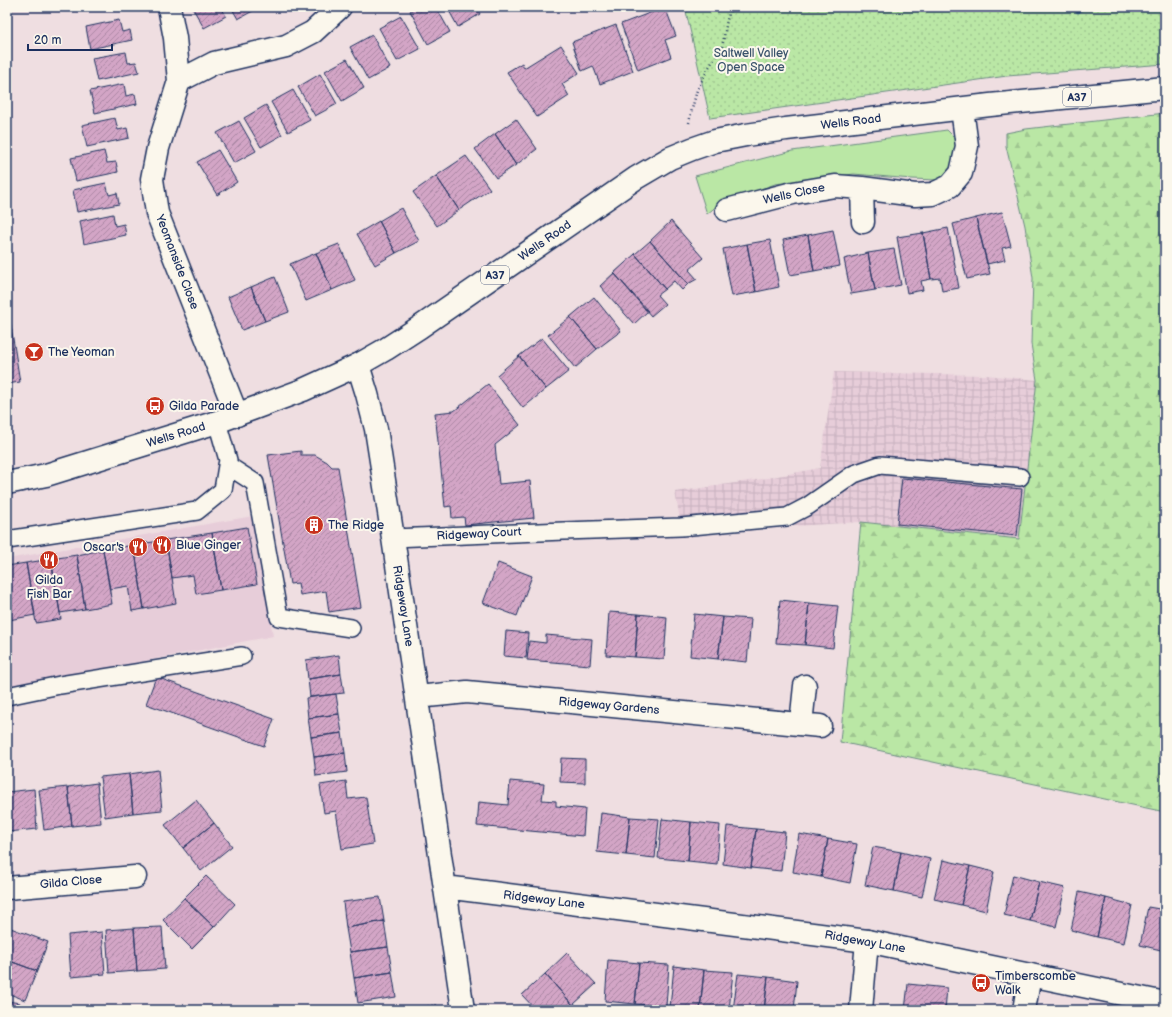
<svg xmlns="http://www.w3.org/2000/svg" width="1172" height="1017" font-family="'Balsamiq Sans',sans-serif">
	<style>
		.built { fill: #e7cdd9 }
		.industrial { fill: url(#industrial-grid) }
		.grass { fill: #bae7a5; stroke: #6a8b82 }
		.forest { fill: url(#forest-firs); stroke: #6a8b82 }
		.park { fill: url(#park-dots); stroke: #6a8b82 }
		.lines { fill: none; stroke-linecap: round; stroke-linejoin: round }
		.stream { stroke: #528aa0; stroke-width: 8 }
		.building { fill: url(#building-hatch); stroke: #1b2f5e }
		.lane-casing { stroke: #1b2f5e; stroke-width: 20 }
		.street-casing { stroke: #1b2f5e; stroke-width: 25 }
		.secondary-casing { stroke: #1b2f5e; stroke-width: 25 }
		.highway-casing { stroke: #1b2f5e; stroke-width: 25 }
		.path { stroke: #1b2f5e; stroke-width: 2.5; stroke-dasharray: 1 3; stroke-linecap: butt }
		.lane { stroke: #fbf7ec; stroke-width: 17 }
		.street { stroke: #fbf7ec; stroke-width: 22 }
		.secondary { stroke: #fbf7ec; stroke-width: 22 }
		.highway { stroke: #fbf7ec; stroke-width: 22 }
		.labels { text-anchor: middle; dominant-baseline: central; stroke-width: 4; stroke-linejoin: round; paint-order: stroke }
		.shield { fill: #fbf7ec; stroke: #5e6b89; stroke-width: 1 }
		.shield-label { font-size: 11px; font-weight: bold; fill: #1b2f5e }
		.park-label { font-size: 12px; fill: #3b546c; stroke: #fbf7ec }
		.street-label { font-size: 12px; fill: #1b2f5e; stroke: #fbf7ec }
		.poi-label { font-size: 12px; fill: #1b2f5e; stroke: #fbf7ec; text-anchor: start }
	</style>
	<defs>
		<pattern id="industrial-grid" width="8" height="8" patternUnits="userSpaceOnUse"><rect width="8" height="8" fill="#e7cdd9"/><path d="M0 4h8M4 0v8" fill="none" stroke="#c6b0bd"/></pattern>
		<pattern id="forest-firs" width="22" height="20" patternUnits="userSpaceOnUse"><rect width="22" height="20" fill="#bae7a5"/><path d="M5 1l3.5 6h-7zM16 11l3.5 6h-7z" fill="#9fc690"/></pattern>
		<pattern id="park-dots" width="8" height="8" patternUnits="userSpaceOnUse"><rect width="8" height="8" fill="#bae7a5"/><path d="M2 2h.1M6 6h.1" fill="none" stroke="#9fc690" stroke-width="1.8" stroke-linecap="round"/></pattern>
		<pattern id="building-hatch" width="6" height="6" patternUnits="userSpaceOnUse"><rect width="6" height="6" fill="#d3a5c6"/><path d="M-1 1l2-2M0 6l6-6M5 7l2-2" fill="none" stroke="#aa87a4"/></pattern>
	</defs>
	<rect width="100%" height="100%" fill="#efdee1"/>
	<filter id="ink" filterUnits="userSpaceOnUse"><feTurbulence type="fractalNoise" baseFrequency=".025" numOctaves="2"/><feDisplacementMap in="SourceGraphic" scale="8" xChannelSelector="R" yChannelSelector="G"/><feConvolveMatrix kernelMatrix="1 2 1 2 8 2 1 2 1" color-interpolation-filters="sRGB"/></filter>
	<g filter="url(#ink)">
		<path class="built" d="M 253,516 L 273,636 L 7,688 L 7,559 Z"/>
		<path class="industrial" d="M 834,372 L 986,375 L 1037,380 L 1019,539 L 861,522 L 776,527 L 683,536 L 675,492 L 762,479 L 820,468 Z"/>
		<path class="grass" d="M 947,130 L 955,138 L 957,153 L 952,168 L 937,180 L 912,179 L 854,174 L 775,184 L 718,205 L 707,214 L 695,176 L 792,151 Z"/>
		<path class="forest" d="M 1165,113 L 1165,812 L 840,742 L 861,522 L 1019,539 L 1037,380 L 1031,344 L 1033,278 L 1025,226 L 1006,146 L 1006,133 L 1026,129 Z"/>
		<path class="park" d="M 685,7 L 1165,7 L 1165,64 L 1007,76 L 710,118 Z"/>
		<g class="lines">
			<path class="stream" d="M 1075,7 L 1078,9 L 1078,7"/>
		</g>
		<path class="building" d="M 192,7 L 221,7 L 226,16 L 204,28 Z
			M 231,7 L 260,7 L 238,19 Z
			M 269,7 L 279,7 L 272,11 Z
			M 417,7 L 436,7 L 450,32 L 428,44 L 410,11 Z
			M 447,7 L 476,7 L 480,14 L 458,27 Z
			M 665,7 L 676,36 L 665,40 L 671,57 L 638,70 L 621,24 Z
			M 401,16 L 420,49 L 397,61 L 379,28 Z
			M 119,20 L 122,32 L 130,30 L 132,40 L 90,49 L 86,27 Z
			M 616,25 L 633,71 L 600,84 L 593,66 L 582,71 L 572,42 Z
			M 372,35 L 390,68 L 368,80 L 350,47 Z
			M 561,45 L 579,73 L 562,84 L 569,96 L 537,117 L 507,72 L 522,63 L 524,68 Z
			M 126,52 L 128,63 L 136,62 L 139,72 L 97,81 L 92,58 Z
			M 347,59 L 364,88 L 342,101 L 325,71 Z
			M 320,74 L 337,104 L 315,116 L 298,87 Z
			M 124,84 L 126,96 L 135,94 L 137,104 L 95,113 L 90,91 Z
			M 293,90 L 310,120 L 288,132 L 271,102 Z
			M 266,105 L 282,135 L 261,147 L 244,118 Z
			M 115,118 L 118,130 L 127,128 L 129,138 L 87,147 L 82,125 Z
			M 516,119 L 537,149 L 516,165 L 495,134 Z
			M 239,121 L 256,151 L 234,163 L 217,133 Z
			M 495,134 L 516,165 L 496,178 L 475,149 Z
			M 218,150 L 237,182 L 217,195 L 197,162 Z
			M 104,151 L 107,163 L 116,162 L 118,172 L 76,181 L 71,158 Z
			M 466,156 L 490,189 L 459,210 L 436,176 Z
			M 436,176 L 459,210 L 437,226 L 413,192 Z
			M 106,183 L 109,195 L 117,193 L 119,204 L 77,212 L 73,190 Z
			M 401,208 L 419,241 L 396,253 L 379,221 Z
			M 1002,212 L 1011,246 L 1002,248 L 1005,260 L 987,264 L 976,218 Z
			M 113,214 L 115,226 L 124,224 L 126,235 L 84,244 L 80,221 Z
			M 976,218 L 990,274 L 967,279 L 953,224 Z
			M 379,221 L 396,253 L 375,265 L 357,234 Z
			M 671,221 L 703,258 L 689,270 L 697,279 L 688,284 L 650,241 Z
			M 948,228 L 959,288 L 942,291 L 940,278 L 931,279 L 923,233 Z
			M 833,230 L 840,266 L 814,271 L 808,235 Z
			M 923,233 L 931,279 L 921,281 L 923,290 L 907,293 L 897,237 Z
			M 808,235 L 814,271 L 790,275 L 783,240 Z
			M 770,240 L 779,287 L 756,292 L 747,244 Z
			M 650,241 L 688,284 L 682,290 L 674,281 L 665,289 L 635,254 Z
			M 339,244 L 355,280 L 332,290 L 316,253 Z
			M 747,244 L 756,292 L 732,296 L 723,249 Z
			M 894,249 L 901,285 L 875,290 L 868,253 Z
			M 316,253 L 332,290 L 306,301 L 290,264 Z
			M 868,253 L 875,290 L 851,294 L 844,259 Z
			M 635,254 L 665,289 L 657,295 L 665,304 L 651,316 L 614,273 Z
			M 614,273 L 648,311 L 634,324 L 600,286 Z
			M 275,277 L 289,312 L 265,321 L 251,287 Z
			M 251,287 L 265,321 L 242,330 L 228,297 Z
			M 594,297 L 621,331 L 597,349 L 570,317 Z
			M 570,317 L 597,349 L 575,368 L 548,335 Z
			M 10,320 L 20,382 L 7,384 L 7,321 Z
			M 542,338 L 569,371 L 546,389 L 519,356 Z
			M 519,356 L 546,389 L 523,408 L 497,375 Z
			M 488,384 L 520,425 L 495,445 L 499,484 L 530,481 L 534,518 L 465,525 L 464,517 L 452,518 L 451,506 L 445,507 L 435,413 L 454,411 Z
			M 301,451 L 301,455 L 315,455 L 327,462 L 332,467 L 338,467 L 361,607 L 329,612 L 326,591 L 300,595 L 298,583 L 290,584 L 268,455 Z
			M 902,478 L 1022,489 L 1017,536 L 897,524 Z
			M 247,527 L 257,584 L 221,590 L 212,533 Z
			M 212,533 L 221,590 L 196,594 L 193,575 L 172,578 L 166,540 Z
			M 166,540 L 176,603 L 144,609 L 134,545 Z
			M 134,545 L 144,609 L 132,611 L 128,586 L 110,589 L 103,550 Z
			M 103,550 L 112,604 L 85,609 L 77,555 Z
			M 77,555 L 85,609 L 60,613 L 51,559 Z
			M 51,559 L 61,619 L 36,623 L 26,563 Z
			M 26,563 L 35,615 L 9,620 L 7,609 L 7,566 Z
			M 498,563 L 532,576 L 517,616 L 483,603 Z
			M 780,600 L 809,603 L 805,645 L 776,643 Z
			M 809,603 L 838,606 L 833,648 L 805,645 Z
			M 609,612 L 638,614 L 635,657 L 606,655 Z
			M 638,614 L 667,617 L 664,659 L 635,657 Z
			M 694,614 L 723,617 L 718,659 L 690,656 Z
			M 723,617 L 751,619 L 747,662 L 718,659 Z
			M 506,631 L 528,633 L 526,658 L 504,656 Z
			M 546,635 L 592,639 L 590,665 L 527,660 L 529,641 L 546,643 Z
			M 339,655 L 341,674 L 308,679 L 306,660 Z
			M 341,674 L 344,693 L 310,697 L 308,679 Z
			M 156,677 L 274,719 L 264,746 L 146,704 Z
			M 336,694 L 339,714 L 308,718 L 306,698 Z
			M 339,714 L 342,733 L 311,737 L 308,718 Z
			M 342,733 L 345,753 L 314,757 L 311,737 Z
			M 345,753 L 347,772 L 316,776 L 314,757 Z
			M 561,758 L 585,759 L 585,783 L 560,782 Z
			M 158,770 L 162,810 L 133,813 L 129,774 Z
			M 129,774 L 133,813 L 105,817 L 100,777 Z
			M 346,781 L 348,799 L 366,797 L 373,844 L 342,849 L 336,811 L 324,813 L 320,785 Z
			M 510,781 L 544,784 L 542,800 L 556,801 L 556,806 L 585,809 L 583,836 L 477,826 L 479,802 L 508,805 Z
			M 97,783 L 101,823 L 72,826 L 68,787 Z
			M 68,787 L 72,826 L 44,830 L 39,790 Z
			M 34,789 L 37,829 L 8,832 L 7,792 Z
			M 196,800 L 214,823 L 183,848 L 165,825 Z
			M 601,813 L 630,817 L 626,855 L 597,852 Z
			M 630,817 L 659,819 L 655,858 L 626,855 Z
			M 662,819 L 691,822 L 688,861 L 658,858 Z
			M 691,822 L 720,825 L 717,864 L 688,861 Z
			M 214,823 L 232,846 L 201,871 L 183,848 Z
			M 727,826 L 756,829 L 751,868 L 723,864 Z
			M 756,829 L 785,832 L 781,871 L 751,868 Z
			M 799,834 L 828,839 L 821,877 L 793,872 Z
			M 828,839 L 857,844 L 850,883 L 821,877 Z
			M 873,847 L 901,852 L 894,891 L 865,885 Z
			M 901,852 L 930,859 L 922,897 L 894,891 Z
			M 943,860 L 970,866 L 961,905 L 934,899 Z
			M 970,866 L 994,872 L 986,911 L 961,905 Z
			M 1013,875 L 1039,882 L 1030,921 L 1004,915 Z
			M 206,876 L 235,904 L 214,927 L 184,898 Z
			M 1039,882 L 1065,888 L 1056,927 L 1030,921 Z
			M 1079,892 L 1106,898 L 1097,937 L 1071,930 Z
			M 380,897 L 384,921 L 346,928 L 343,902 Z
			M 184,898 L 214,927 L 192,949 L 163,920 Z
			M 1106,898 L 1132,905 L 1124,943 L 1097,937 Z
			M 1148,907 L 1165,910 L 1165,951 L 1140,945 Z
			M 384,921 L 388,947 L 350,952 L 346,928 Z
			M 8,927 L 48,942 L 37,971 L 7,960 L 7,930 Z
			M 162,927 L 165,969 L 137,971 L 134,928 Z
			M 134,928 L 137,971 L 109,973 L 106,930 Z
			M 102,932 L 105,974 L 71,977 L 68,935 Z
			M 388,947 L 392,972 L 354,978 L 350,952 Z
			M 567,953 L 596,984 L 573,1005 L 545,974 Z
			M 7,960 L 37,971 L 25,1000 L 7,993 Z
			M 608,960 L 639,963 L 635,1004 L 605,1001 Z
			M 639,963 L 669,965 L 666,1006 L 635,1004 Z
			M 674,966 L 704,970 L 700,1010 L 670,1008 Z
			M 704,970 L 733,972 L 729,1010 L 700,1010 Z
			M 392,972 L 396,997 L 358,1003 L 354,978 Z
			M 545,974 L 573,1005 L 568,1010 L 536,1010 L 522,995 Z
			M 738,974 L 768,977 L 764,1010 L 733,1010 Z
			M 768,977 L 797,981 L 794,1010 L 764,1010 Z
			M 908,984 L 947,988 L 945,1010 L 905,1010 Z
			M 7,1001 L 20,1003 L 19,1010 L 7,1010 Z"/>
		<g class="lines">
			<g class="lane-casing">
				<path id="lane" d="M 227,465 L 255,483 L 279,617 L 351,628
					M 393,538 L 564,531 L 681,527 L 787,517 L 808,506 L 854,474 L 880,465 L 1020,477
					M 7,540 L 197,511 L 223,490 L 228,460 L 217,422
					M 7,696 L 60,685 L 242,656"/>
			</g>
			<g class="street-casing">
				<path id="street" d="M 169,7 L 175,38 L 179,81
					M 862,188 L 863,222
					M 727,210 L 793,193 L 835,186 L 862,188 L 915,195 L 933,194 L 950,186 L 961,173 L 967,146 L 962,109
					M 237,415 L 157,213 L 152,179 L 158,148 L 179,81 L 214,63 L 286,46 L 313,32 L 340,7
					M 417,697 L 467,692 L 820,726
					M 801,724 L 805,686
					M 7,888 L 135,877
					M 861,1010 L 867,941
					M 1024,1010 L 1030,975"/>
			</g>
			<g class="secondary-casing">
				<path id="secondary" d="M 358,365 L 367,394 L 376,429 L 393,538 L 463,1010
					M 445,887 L 867,941 L 1165,1003"/>
			</g>
			<g class="highway-casing">
				<path id="highway" d="M 7,483 L 46,475 L 217,422 L 303,390 L 358,365 L 386,349 L 420,327 L 636,178 L 670,158 L 692,149 L 715,141 L 746,135 L 786,129 L 990,105 L 1165,88"/>
			</g>
			<path class="path" d="M 689,123 L 691,113 L 697,90 L 709,67 L 722,48 L 727,20 L 731,7
				M 404,1010 L 438,1005"/>
			<use href="#lane" class="lane"/>
			<use href="#street" class="street"/>
			<use href="#secondary" class="secondary"/>
			<use href="#highway" class="highway"/>
		</g>
	</g>
	<defs>
		<g id="bar-disc" transform="scale(1)"><circle r="9.5" fill="#c8321e" stroke="#fbf7ec"/><path d="M-6-5H6L.8 .8V4.5H3.5V6h-7V4.5H-.8V.8Z" fill="#fff"/></g>
		<g id="bus-disc" transform="scale(1)"><circle r="9.5" fill="#c8321e" stroke="#fbf7ec"/><path d="M-5-6H5V4H4V6H2V4H-2V6H-4V4H-5ZM-3.5-4V0h7V-4ZM-3.5 1.2v1.5H-2V1.2ZM2 1.2v1.5H3.5V1.2Z" fill="#fff"/></g>
		<g id="building-disc" transform="scale(1)"><circle r="9.5" fill="#c8321e" stroke="#fbf7ec"/><path d="M-4-6H4V6H1V3H-1V6H-4ZM-2.5-4.3h1.7v1.8h-1.7ZM.8-4.3h1.7v1.8H.8ZM-2.5-1h1.7V.8h-1.7ZM.8-1h1.7V.8H.8Z" fill="#fff"/></g>
		<g id="restaurant-disc" transform="scale(1)"><circle r="9.5" fill="#c8321e" stroke="#fbf7ec"/><path d="M-5-6h1v4h1v-4h1v4h1v-4h1v5L-1.5 .5V6h-2V.5L-5-1ZM5-6V6H3V1.5H1.5Q1.5-4 5-6Z" fill="#fff"/></g>
	</defs>
	<g fill-rule="evenodd">
		<use href="#bar-disc" x="34" y="352"/>
		<use href="#bus-disc" x="155" y="406"/>
		<use href="#building-disc" x="314" y="525"/>
		<use href="#restaurant-disc" x="162" y="545"/>
		<use href="#restaurant-disc" x="138" y="547"/>
		<use href="#restaurant-disc" x="49" y="560"/>
		<use href="#bus-disc" x="981" y="983"/>
	</g>
	<g class="labels">
		<g class="shield">
			<rect x="1063" y="88" width="28" height="18" rx="3"/>
			<rect x="481" y="266" width="28" height="18" rx="3"/>
		</g>
		<g class="shield-label">
			<text x="1077" y="97">A37</text>
			<text x="495" y="275">A37</text>
		</g>
		<g class="park-label">
			<text x="751" y="53">Saltwell Valley<tspan x="751" dy="14">Open Space</tspan></text>
		</g>
		<g class="street-label">
			<text transform="translate(851 122) rotate(-7)">Wells Road</text>
			<text transform="translate(794 194) rotate(-12)">Wells Close</text>
			<text transform="translate(545 241) rotate(-35)">Wells Road</text>
			<text transform="translate(177 262) rotate(69)">Yeomanside Close</text>
			<text transform="translate(176 435) rotate(-17)">Wells Road</text>
			<text transform="translate(479 534) rotate(-3)">Ridgeway Court</text>
			<text transform="translate(403 606) rotate(81)">Ridgeway Lane</text>
			<text transform="translate(609 706) rotate(5)">Ridgeway Gardens</text>
			<text transform="translate(71 882) rotate(-5)">Gilda Close</text>
			<text transform="translate(544 900) rotate(7)">Ridgeway Lane</text>
			<text transform="translate(865 942) rotate(10)">Ridgeway Lane</text>
		</g>
		<g class="poi-label">
			<text x="48" y="352">The Yeoman</text>
			<text x="169" y="406">Gilda Parade</text>
			<text x="328" y="525">The Ridge</text>
			<text x="176" y="545">Blue Ginger</text>
			<text x="124" y="547" text-anchor="end">Oscar's</text>
			<text x="49" y="580" text-anchor="middle">Gilda<tspan x="49" dy="14">Fish Bar</tspan></text>
			<text x="995" y="976">Timberscombe<tspan x="995" dy="14">Walk</tspan></text>
		</g>
	</g>
	<rect width="1172" height="1017" fill="none" stroke="#fbf7ec" stroke-width="24"/>
	<rect x="12" y="12" width="1148" height="993" fill="none" stroke="#1b2f5e" stroke-width="1.5" filter="url(#ink)"/>
	<path d="M28 44v6h84v-6" fill="none" stroke="#1b2f5e" stroke-width="2"/>
	<text x="34" y="44" font-size="12" fill="#1b2f5e" stroke="#fbf7ec" stroke-width="3" paint-order="stroke">20 m</text>
</svg>
